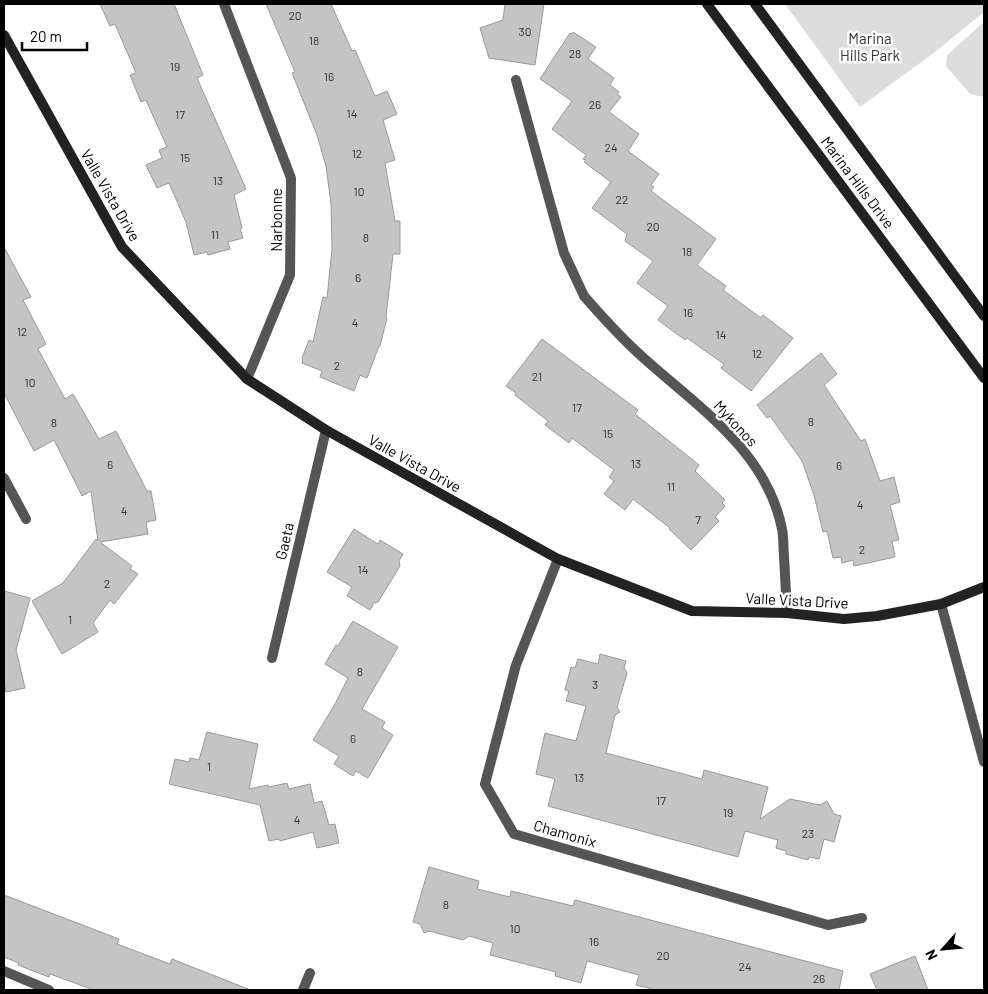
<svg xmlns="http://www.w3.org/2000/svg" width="988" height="994" font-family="Barlow,sans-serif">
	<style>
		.green { fill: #dcdcdc }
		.building { fill: #c4c4c4; stroke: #999 }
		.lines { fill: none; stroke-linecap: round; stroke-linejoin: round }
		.lane { stroke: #555; stroke-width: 10 }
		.street { stroke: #555; stroke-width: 10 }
		.secondary { stroke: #222; stroke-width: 10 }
		.labels { text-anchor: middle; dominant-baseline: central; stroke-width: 5; stroke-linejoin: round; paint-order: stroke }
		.number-label { font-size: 12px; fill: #313131 }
		.park-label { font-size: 15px; fill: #333; stroke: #fff }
		.street-label { font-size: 15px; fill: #000; stroke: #fff }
	</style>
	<rect width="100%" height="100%" fill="#fff"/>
	<path class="green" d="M 785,4 L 984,4 L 984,12 L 935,52 L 860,107 Z
		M 984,22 L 984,111 L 983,97 L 970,94 L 946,66 L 947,55 Z"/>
	<path class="building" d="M 100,4 L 174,4 L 203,75 L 197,78 L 246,189 L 234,195 L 242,228 L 240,229 L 243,238 L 228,242 L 230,249 L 208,255 L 207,252 L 194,255 L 186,222 L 169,183 L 157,188 L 146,165 L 162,158 L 159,150 L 167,147 L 146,100 L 141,102 L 130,75 L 136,73 L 115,24 L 110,26 Z
		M 266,4 L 331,4 L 352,51 L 355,50 L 375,96 L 387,91 L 397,114 L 383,120 L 395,160 L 385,163 L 395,221 L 400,221 L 400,254 L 393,254 L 386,317 L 387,318 L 380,346 L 379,346 L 367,378 L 360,375 L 354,391 L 320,377 L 322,371 L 302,363 L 303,359 L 302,358 L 309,340 L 313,342 L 323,297 L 327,298 L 332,249 L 331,204 L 326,166 L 317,135 L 292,73 L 295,72 Z
		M 505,4 L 544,4 L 535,65 L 489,58 L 480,28 L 503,20 Z
		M 573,32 L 596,47 L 588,59 L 614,78 L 610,85 L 619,92 L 617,94 L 621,97 L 609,112 L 639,134 L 628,151 L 659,174 L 651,185 L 654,187 L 651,191 L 716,239 L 697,265 L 726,286 L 723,290 L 761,318 L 763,315 L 793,338 L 751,391 L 721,368 L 724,364 L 687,338 L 685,340 L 658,320 L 668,306 L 637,283 L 653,261 L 625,241 L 627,234 L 592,208 L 611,182 L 584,162 L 586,160 L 583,159 L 586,155 L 552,129 L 572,101 L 540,79 L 570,33 L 572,34 Z
		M 4,247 L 31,297 L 23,300 L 46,344 L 38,349 L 65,399 L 73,394 L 99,439 L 116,431 L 147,491 L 151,491 L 156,520 L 146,522 L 148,534 L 100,542 L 132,566 L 130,569 L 138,574 L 114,604 L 110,600 L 93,623 L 98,632 L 62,654 L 32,601 L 63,583 L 96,539 L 98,541 L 91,491 L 82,496 L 54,440 L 34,451 L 4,393 Z
		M 542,339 L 638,410 L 635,414 L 699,465 L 695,471 L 725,500 L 722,503 L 725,506 L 715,517 L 719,521 L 691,550 L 669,529 L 670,528 L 633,499 L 625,510 L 604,494 L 614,481 L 609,477 L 614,470 L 572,438 L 569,443 L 545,425 L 548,421 L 515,395 L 516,393 L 506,386 Z
		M 821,353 L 837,374 L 824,385 L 861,441 L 865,439 L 880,481 L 894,477 L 900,502 L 890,505 L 899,540 L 892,541 L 895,557 L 854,566 L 853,560 L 842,563 L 841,557 L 833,558 L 827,531 L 823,532 L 814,495 L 802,461 L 770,416 L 767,418 L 757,405 Z
		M 354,529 L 378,544 L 380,540 L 403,554 L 399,561 L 400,566 L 378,602 L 374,603 L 370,610 L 347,596 L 352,587 L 327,572 Z
		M 4,591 L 30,598 L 16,650 L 25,688 L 6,692 L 4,680 Z
		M 353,621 L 398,647 L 362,709 L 385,722 L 382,728 L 393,735 L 368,778 L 356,771 L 353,776 L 334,764 L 339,756 L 313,740 L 334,706 L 348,678 L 325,664 L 336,645 L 338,646 Z
		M 600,654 L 626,661 L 624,668 L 627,673 L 617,707 L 620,712 L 615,715 L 606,753 L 702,779 L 704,770 L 768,787 L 760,819 L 790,799 L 820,805 L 827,801 L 834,814 L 841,816 L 834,842 L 824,839 L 819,859 L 809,857 L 808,860 L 786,854 L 786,851 L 776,848 L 778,840 L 745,831 L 738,857 L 548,806 L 555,779 L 536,774 L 545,733 L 576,741 L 586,706 L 566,701 L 569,691 L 565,690 L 571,667 L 575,668 L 578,659 L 598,664 Z
		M 207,732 L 258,744 L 249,789 L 268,785 L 269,787 L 287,783 L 289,789 L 310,784 L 314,803 L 322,801 L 329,825 L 335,824 L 339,843 L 317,848 L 313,832 L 280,841 L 279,839 L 269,841 L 260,805 L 169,784 L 175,759 L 189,762 L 190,758 L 199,760 Z
		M 429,867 L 479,881 L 477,889 L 510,897 L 511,891 L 573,906 L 575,900 L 843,971 L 839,990 L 656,990 L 636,985 L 639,975 L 587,961 L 581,983 L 555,976 L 556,972 L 490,955 L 493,943 L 469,936 L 463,940 L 429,931 L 424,933 L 420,924 L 413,922 Z
		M 4,895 L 119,939 L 117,944 L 170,964 L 172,959 L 248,989 L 248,990 L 94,990 L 50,974 L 49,977 L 18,965 L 19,963 L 4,957 Z
		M 915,956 L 928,990 L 877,990 L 870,974 Z"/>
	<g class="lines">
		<path class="lane" d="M 516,80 L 564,253 L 584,296"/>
		<path class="street" d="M 224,4 L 291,178 L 290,275 L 247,379
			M 584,296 C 604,319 624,341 647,361 C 701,409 767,453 782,529 C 784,538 783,547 784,556 C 785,575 786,594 787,613
			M 4,478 L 26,519
			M 558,559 L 516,665 L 485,784 L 514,834 L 828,925 L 862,918
			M 941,604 L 984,762
			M 272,658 L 326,430
			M 4,971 L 49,990
			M 303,990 L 310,973"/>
		<path class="secondary" d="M 707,4 L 984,378
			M 755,4 L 984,316
			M 4,35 L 122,247 L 247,379 L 326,430 L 558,559 L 692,611 L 787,613 L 844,619 L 877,616 L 941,604 L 984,587"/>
	</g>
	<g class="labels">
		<g class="number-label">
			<text x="295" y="15">20</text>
			<text x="525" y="31">30</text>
			<text x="314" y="40">18</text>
			<text x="575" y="53">28</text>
			<text x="175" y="66">19</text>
			<text x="329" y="76">16</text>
			<text x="595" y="104">26</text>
			<text x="352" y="113">14</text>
			<text x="180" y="114">17</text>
			<text x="611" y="147">24</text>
			<text x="357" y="153">12</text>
			<text x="185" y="157">15</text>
			<text x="218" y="180">13</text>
			<text x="359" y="191">10</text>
			<text x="622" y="199">22</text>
			<text x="653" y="226">20</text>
			<text x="215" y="234">11</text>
			<text x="366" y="237">8</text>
			<text x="687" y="251">18</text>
			<text x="358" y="277">6</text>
			<text x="688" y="312">16</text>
			<text x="355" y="322">4</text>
			<text x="22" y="331">12</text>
			<text x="721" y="334">14</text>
			<text x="757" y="353">12</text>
			<text x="337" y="365">2</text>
			<text x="537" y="376">21</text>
			<text x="30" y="382">10</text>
			<text x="577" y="407">17</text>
			<text x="811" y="421">8</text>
			<text x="54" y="422">8</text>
			<text x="608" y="433">15</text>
			<text x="636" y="463">13</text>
			<text x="110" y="464">6</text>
			<text x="839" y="465">6</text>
			<text x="671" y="486">11</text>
			<text x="860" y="504">4</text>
			<text x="124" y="510">4</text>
			<text x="698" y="519">7</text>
			<text x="862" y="549">2</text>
			<text x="363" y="569">14</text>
			<text x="107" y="583">2</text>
			<text x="70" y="619">1</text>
			<text x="360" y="671">8</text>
			<text x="595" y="684">3</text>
			<text x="353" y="738">6</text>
			<text x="209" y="766">1</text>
			<text x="579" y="777">13</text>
			<text x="661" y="800">17</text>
			<text x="728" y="812">19</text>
			<text x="297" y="819">4</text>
			<text x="808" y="833">23</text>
			<text x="446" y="904">8</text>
			<text x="515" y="928">10</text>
			<text x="594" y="941">16</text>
			<text x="663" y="955">20</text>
			<text x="745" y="966">24</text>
			<text x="819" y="978">26</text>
		</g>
		<g class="park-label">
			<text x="870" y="38">Marina<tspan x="870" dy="17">Hills Park</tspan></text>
		</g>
		<g class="street-label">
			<text transform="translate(858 182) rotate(53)">Marina Hills Drive</text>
			<text transform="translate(111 195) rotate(60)">Valle Vista Drive</text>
			<text transform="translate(276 220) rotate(-90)">Narbonne</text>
			<text transform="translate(736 423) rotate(47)">Mykonos</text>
			<text transform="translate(415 463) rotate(29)">Valle Vista Drive</text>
			<text transform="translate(284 541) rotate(-77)">Gaeta</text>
			<text transform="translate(797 600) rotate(3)">Valle Vista Drive</text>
			<text transform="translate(565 833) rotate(16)">Chamonix</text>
		</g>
	</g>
	<rect width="988" height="994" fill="none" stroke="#000000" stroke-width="10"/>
	<g transform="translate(943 949) rotate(243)" stroke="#ffffff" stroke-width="4" paint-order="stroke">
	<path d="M0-4L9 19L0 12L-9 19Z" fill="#000000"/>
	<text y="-8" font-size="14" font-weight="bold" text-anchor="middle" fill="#000000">N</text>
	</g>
	<path d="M22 42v8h65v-8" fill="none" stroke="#000000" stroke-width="2.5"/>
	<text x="30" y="42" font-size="15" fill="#000000" stroke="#ffffff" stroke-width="4" paint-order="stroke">20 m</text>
</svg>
